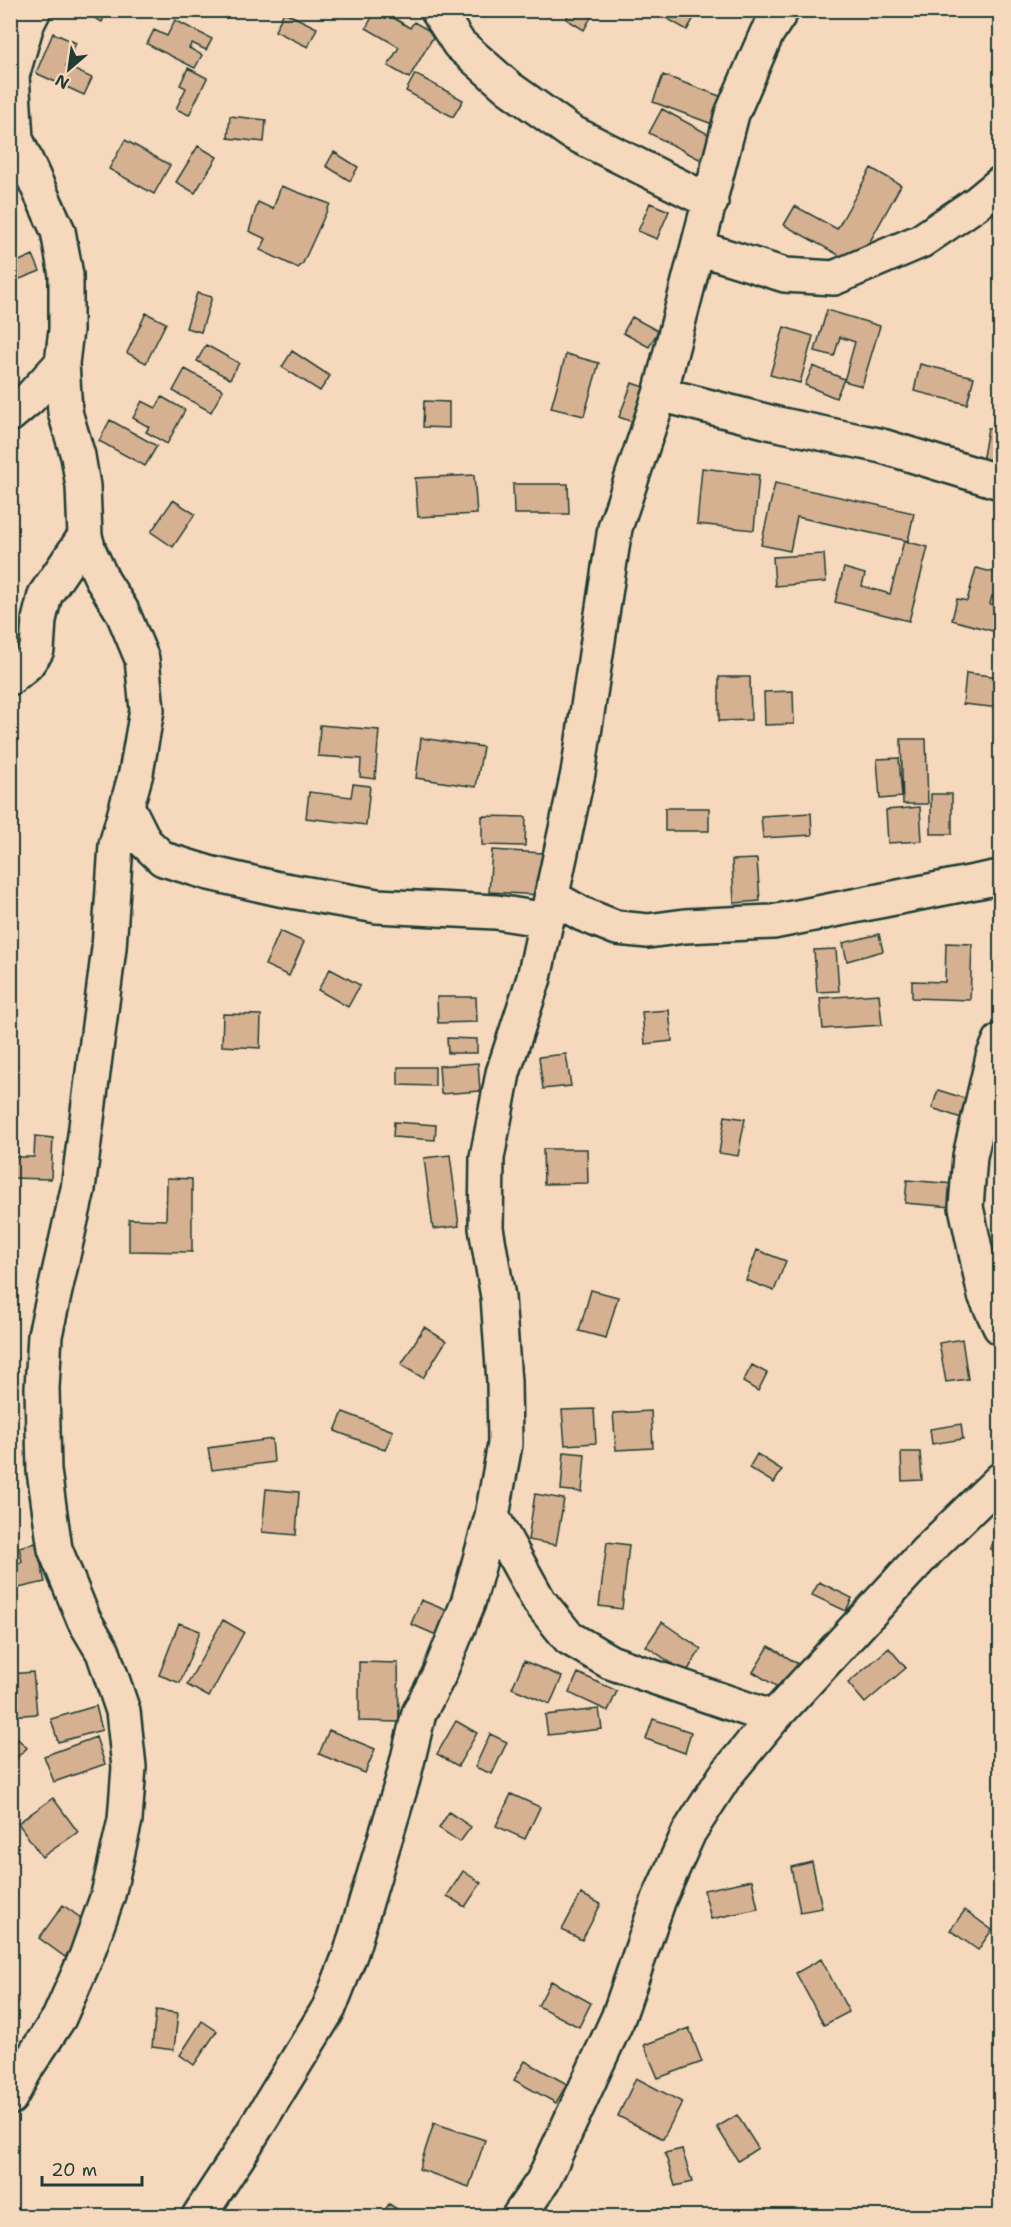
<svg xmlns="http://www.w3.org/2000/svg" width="1011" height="2227" font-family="'Shantell Sans',sans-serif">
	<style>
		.building { fill: #d5b091; stroke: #1f3d34; stroke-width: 1.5 }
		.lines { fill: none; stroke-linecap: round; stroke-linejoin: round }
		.minor-casing { stroke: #1f3d34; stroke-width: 38 }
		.minor { stroke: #f6d8bc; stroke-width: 33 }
	</style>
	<rect width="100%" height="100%" fill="#f6d8bc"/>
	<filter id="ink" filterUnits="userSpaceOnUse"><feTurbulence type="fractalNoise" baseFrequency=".0167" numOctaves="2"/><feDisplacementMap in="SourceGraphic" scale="12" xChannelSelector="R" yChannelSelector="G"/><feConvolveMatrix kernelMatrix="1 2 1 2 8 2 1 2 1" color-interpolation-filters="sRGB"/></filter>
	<g filter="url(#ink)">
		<path class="building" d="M 79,10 L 107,10 L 102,22 Z
			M 376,10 L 381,10 L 410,28 L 414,22 L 435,34 L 409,78 L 388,66 L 399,47 L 366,28 Z
			M 571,10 L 595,10 L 584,30 L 566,19 Z
			M 681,10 L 694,18 L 687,30 L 654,11 Z
			M 284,12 L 317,28 L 308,47 L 275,31 Z
			M 175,20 L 212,39 L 206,50 L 192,43 L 189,48 L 202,55 L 195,68 L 147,44 L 154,30 L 167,36 Z
			M 53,33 L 76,43 L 66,66 L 92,78 L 84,95 L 36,73 Z
			M 188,68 L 207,78 L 189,115 L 176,109 L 186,88 L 180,85 Z
			M 415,74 L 463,100 L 453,117 L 406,91 Z
			M 663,75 L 725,98 L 715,125 L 653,102 Z
			M 662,109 L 719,140 L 707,163 L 649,133 Z
			M 230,116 L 266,120 L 264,142 L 228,138 Z
			M 125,140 L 170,165 L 154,194 L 109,169 Z
			M 198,146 L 217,157 L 195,193 L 176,182 Z
			M 334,152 L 358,167 L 350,181 L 326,166 Z
			M 871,168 L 901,185 L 857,265 L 784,225 L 795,206 L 837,229 Z
			M 281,186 L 330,204 L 303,263 L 298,268 L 260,250 L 266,239 L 249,231 L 258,202 L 273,209 Z
			M 650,203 L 669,211 L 657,239 L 638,231 Z
			M 10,248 L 17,262 L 33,255 L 40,271 L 10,283 Z
			M 197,293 L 212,297 L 201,332 L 186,328 Z
			M 827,310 L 880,326 L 862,386 L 844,381 L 855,342 L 840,337 L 834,356 L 815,351 Z
			M 146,313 L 166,323 L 146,363 L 127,353 Z
			M 632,317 L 658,331 L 649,347 L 623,333 Z
			M 784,327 L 813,336 L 800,383 L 770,375 Z
			M 206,345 L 239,363 L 230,379 L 197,361 Z
			M 292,351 L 330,376 L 320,391 L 282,367 Z
			M 566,354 L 599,363 L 584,416 L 551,408 Z
			M 920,364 L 974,377 L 967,404 L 914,391 Z
			M 813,366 L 844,379 L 836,398 L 805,385 Z
			M 185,369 L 223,390 L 211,412 L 173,391 Z
			M 632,383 L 652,390 L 638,424 L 619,417 Z
			M 162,397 L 185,410 L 167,444 L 146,432 L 149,427 L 133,418 L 142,401 L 156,408 Z
			M 424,401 L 449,402 L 449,428 L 423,427 Z
			M 110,420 L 157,446 L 145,466 L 99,441 Z
			M 988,428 L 1000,430 L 1000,465 L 982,462 Z
			M 702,468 L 759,475 L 754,530 L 697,524 Z
			M 474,475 L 477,514 L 418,517 L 415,478 Z
			M 775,483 L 914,513 L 908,541 L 797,517 L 790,551 L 761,545 Z
			M 513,484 L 568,484 L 569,514 L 514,514 Z
			M 173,500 L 195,514 L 173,547 L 151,532 Z
			M 904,541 L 928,547 L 909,621 L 835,602 L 844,568 L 865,574 L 862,586 L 890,594 Z
			M 824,554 L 826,582 L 775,586 L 773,557 Z
			M 976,568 L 1000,574 L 1000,599 L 992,596 L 990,604 L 1000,607 L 1000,633 L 952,620 L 957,599 L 967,601 Z
			M 966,673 L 1000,677 L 1000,708 L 963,704 Z
			M 719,677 L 750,677 L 751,720 L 719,721 Z
			M 793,691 L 794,724 L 765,725 L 764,692 Z
			M 320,725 L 379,730 L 375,779 L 360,777 L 361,759 L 318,756 Z
			M 421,738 L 483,747 L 476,787 L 416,778 Z
			M 901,739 L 926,739 L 928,804 L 903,804 Z
			M 899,758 L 902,797 L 880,799 L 877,759 Z
			M 353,784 L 370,786 L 366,825 L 306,818 L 309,792 L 351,797 Z
			M 931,794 L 952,794 L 952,834 L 931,834 Z
			M 920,807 L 922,841 L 888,843 L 886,810 Z
			M 665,808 L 709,808 L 709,831 L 665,831 Z
			M 811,813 L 812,835 L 763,838 L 761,816 Z
			M 482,816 L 526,817 L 525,846 L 482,845 Z
			M 492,850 L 543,853 L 541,895 L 489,892 Z
			M 757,859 L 760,901 L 734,903 L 732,860 Z
			M 280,931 L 304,942 L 289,976 L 265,965 Z
			M 879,934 L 883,951 L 847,961 L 843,943 Z
			M 946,943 L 972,944 L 970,1000 L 912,998 L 912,981 L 945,982 Z
			M 836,949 L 839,991 L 817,992 L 814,950 Z
			M 330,969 L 360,985 L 348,1007 L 318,990 Z
			M 879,994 L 882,1025 L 823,1029 L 820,998 Z
			M 437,997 L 476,997 L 477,1022 L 438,1023 Z
			M 669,1010 L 672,1041 L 645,1044 L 642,1012 Z
			M 223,1014 L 261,1015 L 260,1048 L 222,1046 Z
			M 447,1038 L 477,1039 L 477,1053 L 448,1053 Z
			M 566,1054 L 571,1086 L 543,1089 L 539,1057 Z
			M 478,1063 L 480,1091 L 441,1094 L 439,1066 Z
			M 398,1067 L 435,1067 L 435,1086 L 398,1085 Z
			M 938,1090 L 970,1100 L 964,1119 L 932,1108 Z
			M 725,1116 L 745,1119 L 738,1156 L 719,1153 Z
			M 394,1122 L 436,1125 L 435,1140 L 393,1137 Z
			M 35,1136 L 53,1138 L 51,1179 L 10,1178 L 10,1157 L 34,1157 Z
			M 543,1149 L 587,1149 L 588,1183 L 544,1184 Z
			M 450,1155 L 459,1226 L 433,1229 L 424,1158 Z
			M 167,1178 L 192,1179 L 192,1252 L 129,1251 L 129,1219 L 166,1220 Z
			M 907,1180 L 954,1184 L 952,1207 L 905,1203 Z
			M 757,1250 L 786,1261 L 774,1291 L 746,1280 Z
			M 591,1290 L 618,1297 L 606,1338 L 579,1331 Z
			M 424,1327 L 446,1341 L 423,1378 L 401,1365 Z
			M 962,1339 L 968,1379 L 946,1382 L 939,1343 Z
			M 752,1365 L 767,1373 L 758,1391 L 743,1382 Z
			M 594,1409 L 596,1443 L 565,1445 L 562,1410 Z
			M 651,1411 L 653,1448 L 616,1450 L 613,1413 Z
			M 343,1412 L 393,1431 L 385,1450 L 335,1431 Z
			M 961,1424 L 963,1439 L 932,1444 L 930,1429 Z
			M 272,1439 L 274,1462 L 212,1470 L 208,1448 Z
			M 564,1452 L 585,1454 L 582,1492 L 561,1490 Z
			M 901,1452 L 920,1452 L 922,1480 L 902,1481 Z
			M 757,1454 L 782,1470 L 774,1483 L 749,1468 Z
			M 266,1489 L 299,1492 L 296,1535 L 262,1532 Z
			M 535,1494 L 564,1499 L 556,1545 L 528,1540 Z
			M 1000,1534 L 1000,1556 L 990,1548 Z
			M 607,1542 L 629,1545 L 622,1609 L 599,1606 Z
			M 36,1543 L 45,1582 L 10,1590 L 10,1565 L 22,1562 L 19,1547 Z
			M 819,1582 L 852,1598 L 846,1611 L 812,1595 Z
			M 421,1600 L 460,1616 L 450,1641 L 411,1624 Z
			M 223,1620 L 244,1632 L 209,1697 L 187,1685 Z
			M 662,1622 L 701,1649 L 686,1673 L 646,1646 Z
			M 179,1623 L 200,1631 L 180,1683 L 159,1675 Z
			M 769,1646 L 803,1667 L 787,1693 L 753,1672 Z
			M 889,1648 L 906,1668 L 865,1703 L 848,1683 Z
			M 524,1661 L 562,1677 L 550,1704 L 512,1688 Z
			M 359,1662 L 398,1663 L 399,1722 L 359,1721 Z
			M 33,1672 L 37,1714 L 10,1716 L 10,1674 Z
			M 578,1673 L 617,1691 L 608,1711 L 569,1693 Z
			M 96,1706 L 102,1730 L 58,1742 L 51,1719 Z
			M 599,1709 L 602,1729 L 548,1735 L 545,1715 Z
			M 653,1719 L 691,1732 L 685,1753 L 646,1739 Z
			M 456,1721 L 477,1733 L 458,1766 L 437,1754 Z
			M 329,1730 L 375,1749 L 365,1773 L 319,1754 Z
			M 10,1731 L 27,1748 L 10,1764 Z
			M 490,1734 L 507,1742 L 492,1774 L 475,1767 Z
			M 96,1737 L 105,1764 L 54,1782 L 44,1756 Z
			M 511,1794 L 540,1807 L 525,1839 L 496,1826 Z
			M 53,1798 L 78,1832 L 42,1857 L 18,1823 Z
			M 449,1812 L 471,1827 L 460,1842 L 439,1828 Z
			M 812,1862 L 822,1908 L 800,1912 L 791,1867 Z
			M 463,1871 L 481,1883 L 465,1907 L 447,1896 Z
			M 752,1880 L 758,1909 L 711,1919 L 704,1890 Z
			M 581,1894 L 601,1904 L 582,1940 L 562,1930 Z
			M 63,1905 L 89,1924 L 65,1957 L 39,1938 Z
			M 965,1910 L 992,1930 L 978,1950 L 950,1930 Z
			M 821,1959 L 849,2012 L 824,2025 L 796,1973 Z
			M 551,1981 L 591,2003 L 579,2027 L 538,2006 Z
			M 156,2010 L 178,2013 L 174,2050 L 152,2047 Z
			M 202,2021 L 217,2031 L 194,2065 L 180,2055 Z
			M 689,2028 L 702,2062 L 658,2078 L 644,2045 Z
			M 525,2061 L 567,2084 L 556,2103 L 514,2080 Z
			M 636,2078 L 682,2102 L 663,2139 L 618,2116 Z
			M 737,2115 L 758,2148 L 738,2161 L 717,2127 Z
			M 434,2123 L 485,2140 L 469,2187 L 419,2169 Z
			M 682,2149 L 692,2182 L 675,2186 L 665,2153 Z
			M 389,2204 L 408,2216 L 381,2216 Z"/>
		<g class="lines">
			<g class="minor-casing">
				<path id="minor" d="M 437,10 L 459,44 L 509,88 L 571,132 L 711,202
					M 699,248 L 785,275 L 834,278 L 921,241 L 977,203 L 1000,184
					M 660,394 L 773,423 L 882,446 L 1000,482
					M 10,415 L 29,399 L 62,363
					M 10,678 L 27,664 L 37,650 L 39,620 L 45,595 L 85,536
					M 127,806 L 145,842 L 163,859 L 209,873 L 279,889 L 377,906 L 496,912 L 547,920
					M 552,897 L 582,914 L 617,928 L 648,931 L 685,926 L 773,922 L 1000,877
					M 1000,1041 L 993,1057 L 970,1156 L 966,1207 L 985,1295 L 1000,1327
					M 492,1516 L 539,1601 L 569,1638 L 610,1662 L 773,1718
					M 10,2098 L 28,2065 L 59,2018 L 86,1957 L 108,1895 L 125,1820 L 129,1767 L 123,1711 L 103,1652 L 84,1620 L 55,1549 L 44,1471 L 42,1388 L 45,1335 L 78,1189 L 109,948 L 116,845 L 136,773 L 147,710 L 142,659 L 122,611 L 103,581 L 89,551 L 85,536 L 83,486 L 78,456 L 65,412 L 62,363 L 66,330 L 66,275 L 58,231 L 16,139 L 12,76 L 27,24 L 34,10
					M 199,2216 L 239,2155 L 329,2008 L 351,1952 L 403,1779 L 419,1713 L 439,1675 L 468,1603 L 492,1516 L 505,1444 L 504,1382 L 498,1297 L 486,1228 L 487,1158 L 503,1073 L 534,978 L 578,773 L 615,528 L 660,394 L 732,114 L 767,33 L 782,10
					M 519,2216 L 543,2181 L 618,2018 L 659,1899 L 689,1832 L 725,1776 L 773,1718 L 927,1551 L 1000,1480"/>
			</g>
			<use href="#minor" class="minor"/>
		</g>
	</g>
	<rect width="1011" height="2227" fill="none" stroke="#f6d8bc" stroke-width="36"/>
	<rect x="18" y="18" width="975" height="2191" fill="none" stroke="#1f3d34" stroke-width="2" filter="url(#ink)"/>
	<g transform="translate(69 69) rotate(209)" stroke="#f6d8bc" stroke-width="4.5" paint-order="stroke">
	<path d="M0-4.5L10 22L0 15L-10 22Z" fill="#1f3d34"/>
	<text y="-9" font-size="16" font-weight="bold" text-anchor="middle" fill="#1f3d34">N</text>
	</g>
	<path d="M42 2176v9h100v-9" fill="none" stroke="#1f3d34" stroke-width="3"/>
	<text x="51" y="2176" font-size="18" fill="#1f3d34" stroke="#f6d8bc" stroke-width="4.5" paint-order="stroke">20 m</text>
</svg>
